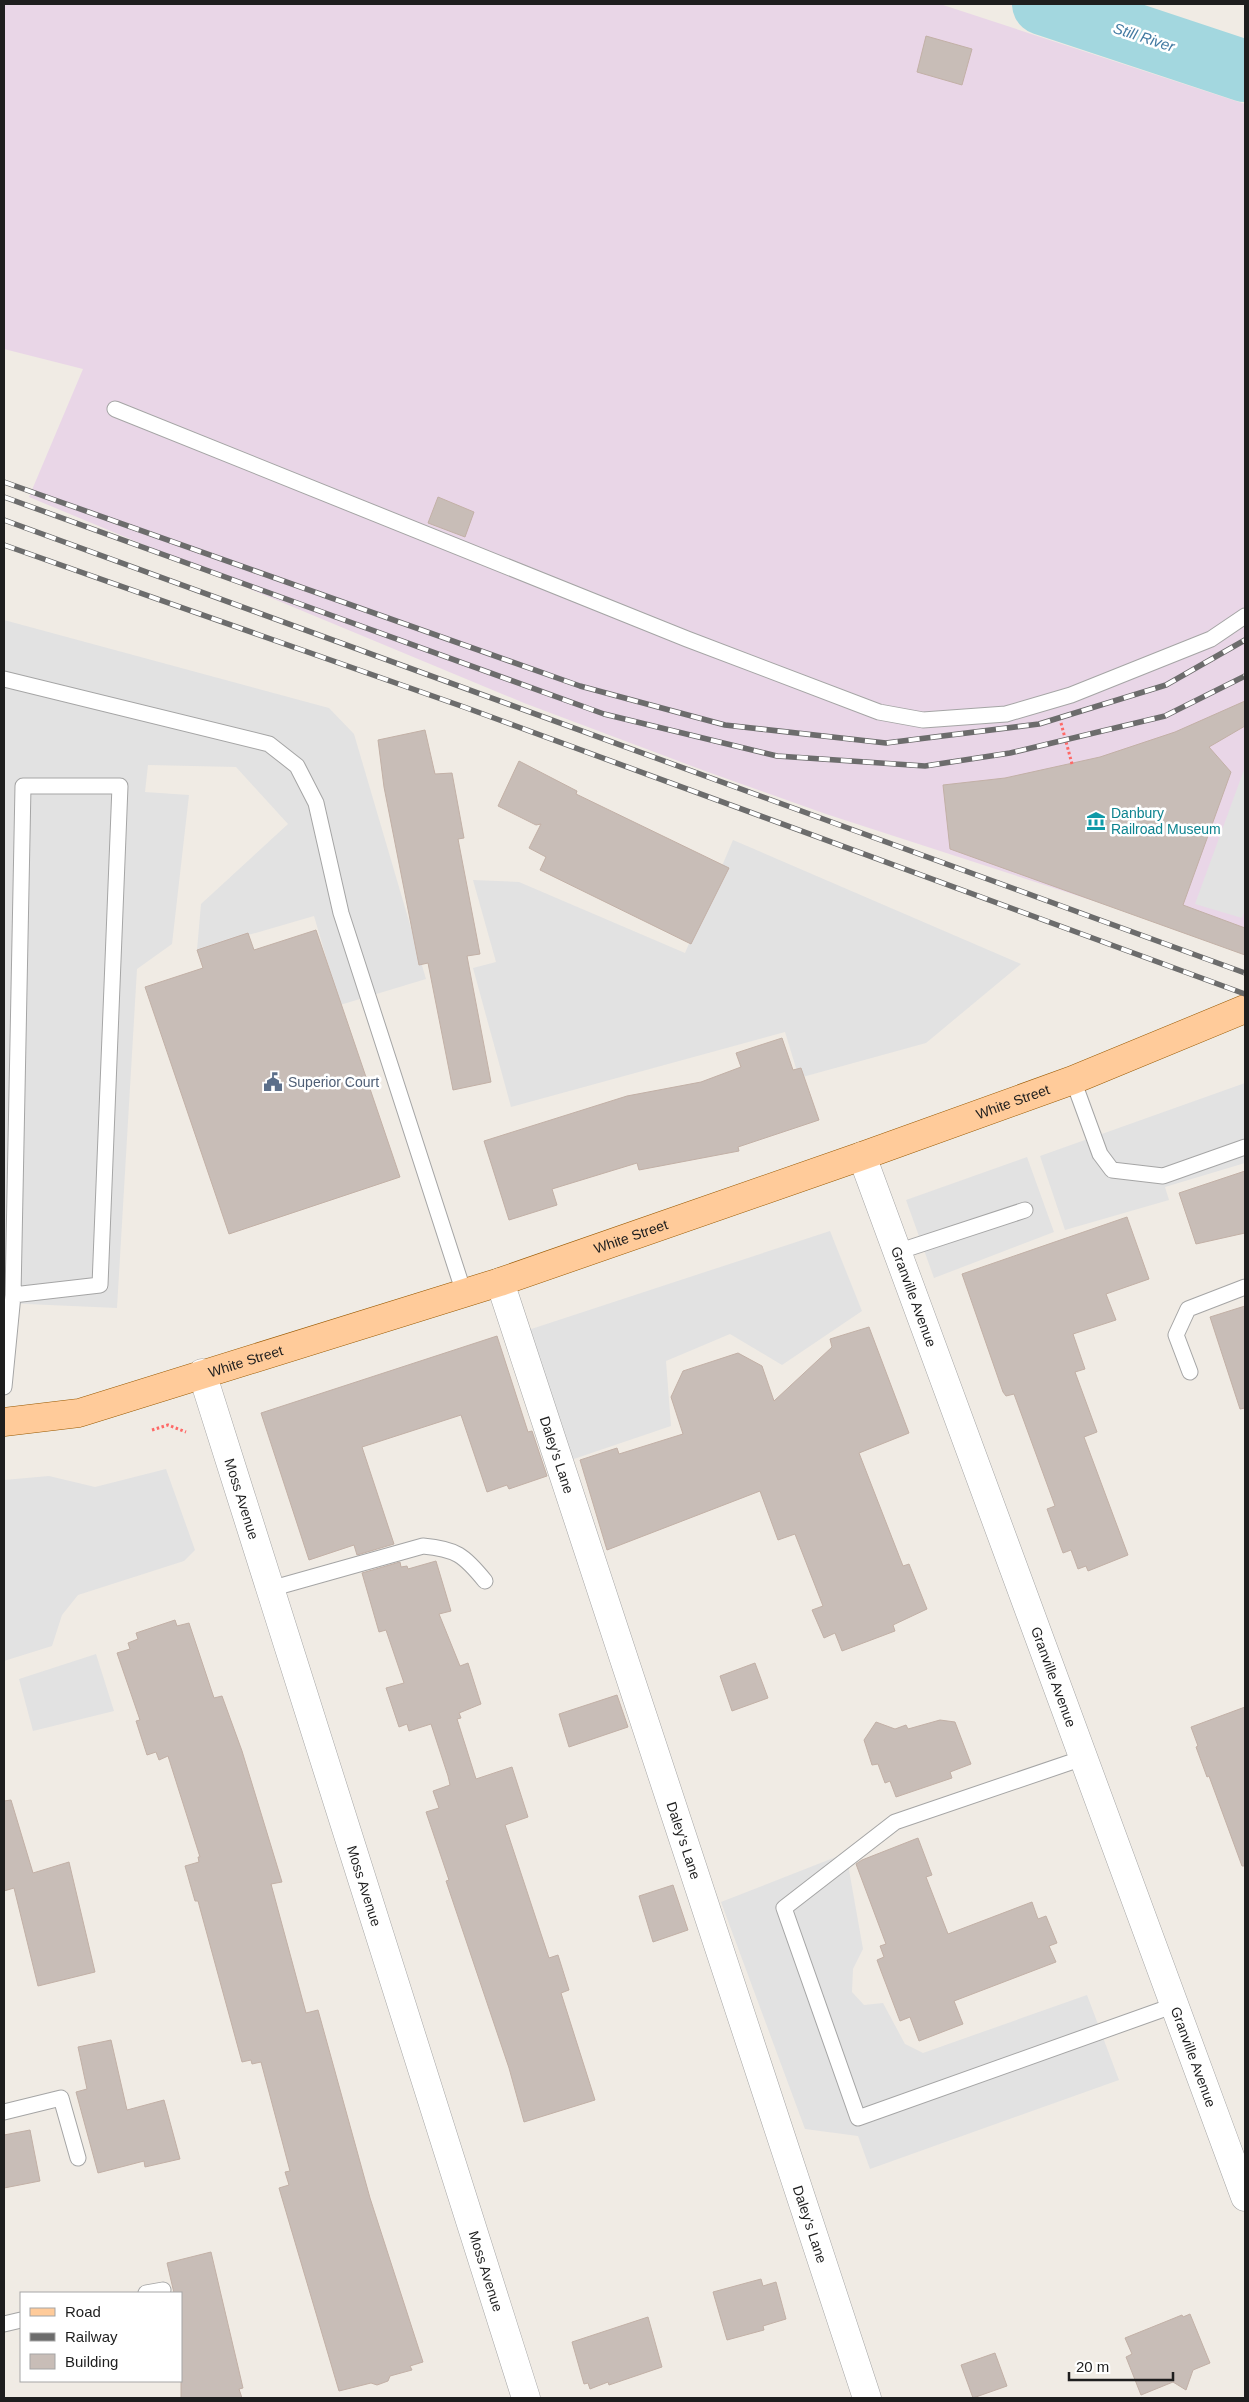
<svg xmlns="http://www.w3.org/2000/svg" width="1249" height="2402" font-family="Helvetica,sans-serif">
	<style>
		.industrial { fill: #e9d6e7 }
		.parking { fill: #e2e2e2 }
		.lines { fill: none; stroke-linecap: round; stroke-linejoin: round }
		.river { stroke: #a3d7df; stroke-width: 62 }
		.building { fill: #c8bdb7; stroke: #c2b0a6 }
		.lane-casing { stroke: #a5a5a5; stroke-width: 17 }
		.street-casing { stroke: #a5a5a5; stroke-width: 29 }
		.primary-casing { stroke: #995900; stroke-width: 29 }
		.path { stroke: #fe6967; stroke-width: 3; stroke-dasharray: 2.5 2.5; stroke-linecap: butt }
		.lane { stroke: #fff; stroke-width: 15 }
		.street { stroke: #fff; stroke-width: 28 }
		.primary { stroke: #ffcb9a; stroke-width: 28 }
		.rail-casing { stroke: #6c6c6c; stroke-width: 5.5 }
		.rail { stroke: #fff; stroke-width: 4; stroke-dasharray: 11; stroke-linecap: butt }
		.labels { text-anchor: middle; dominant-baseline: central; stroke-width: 5; stroke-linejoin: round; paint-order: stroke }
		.culture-label { font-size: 14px; fill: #0d838f; stroke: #fff; text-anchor: start }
		.service-label { font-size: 14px; fill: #4e5e75; stroke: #fff; text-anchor: start }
		.street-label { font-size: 14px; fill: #1e1e1e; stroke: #fff }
		.water-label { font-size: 15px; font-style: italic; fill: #427aa2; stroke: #fff }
	</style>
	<rect width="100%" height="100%" fill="#f0ebe4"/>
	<path class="industrial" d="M 4,4 L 940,4 L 1245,104 L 1245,950 L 826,814 L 705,771 L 524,703 L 29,497 L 83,369 L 4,349 Z"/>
	<path class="parking" d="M 4,620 L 329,708 L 354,734 L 426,979 L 340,1005 L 314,916 L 197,950 L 201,904 L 288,824 L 236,767 L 148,765 L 145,792 L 189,795 L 172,944 L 137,969 L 117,1308 L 4,1303 Z
		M 1245,767 L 1245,910 L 1242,918 L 1195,904 Z
		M 733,840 L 1021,964 L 926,1043 L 799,1078 L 785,1032 L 511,1107 L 473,968 L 496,962 L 473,880 L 519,882 L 685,953 Z
		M 1245,1083 L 1245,1163 L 1165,1187 L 1169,1200 L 1065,1230 L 1040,1156 Z
		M 1027,1157 L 1054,1232 L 934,1278 L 906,1200 Z
		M 830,1231 L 862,1311 L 782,1365 L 730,1334 L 666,1361 L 671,1426 L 562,1463 L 510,1336 Z
		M 166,1469 L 195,1550 L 184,1561 L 78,1595 L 62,1615 L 52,1646 L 4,1661 L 4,1480 L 49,1476 L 95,1487 Z
		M 96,1654 L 114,1711 L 33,1731 L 19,1679 Z
		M 846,1853 L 863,1949 L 853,1969 L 852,1992 L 864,2005 L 883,2003 L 905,2044 L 923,2053 L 1087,1995 L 1119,2080 L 870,2169 L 858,2136 L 805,2129 L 721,1902 Z"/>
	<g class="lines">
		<path class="river" d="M 1043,4 L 1245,71"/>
	</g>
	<path class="building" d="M 926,36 L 972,49 L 962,85 L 917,72 Z
		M 438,497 L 474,512 L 465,537 L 428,523 Z
		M 1245,701 L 1245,726 L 1209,747 L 1231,772 L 1183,905 L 1245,928 L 1245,955 L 950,849 L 943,785 L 1005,778 L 1100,757 L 1175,732 Z
		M 425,730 L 435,774 L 452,773 L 464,838 L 458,839 L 480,954 L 467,956 L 491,1082 L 453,1090 L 428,963 L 419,965 L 384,787 L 378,740 Z
		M 519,761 L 577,791 L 576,794 L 729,868 L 691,944 L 540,870 L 546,857 L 529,848 L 541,824 L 536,825 L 498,806 Z
		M 316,930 L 400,1177 L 229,1234 L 145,987 L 203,968 L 197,950 L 248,933 L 254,950 Z
		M 782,1038 L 793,1070 L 801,1068 L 819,1120 L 738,1147 L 739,1151 L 639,1170 L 637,1163 L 552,1189 L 557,1205 L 509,1220 L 484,1141 L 627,1096 L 701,1082 L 741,1067 L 736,1053 Z
		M 1245,1171 L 1245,1233 L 1196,1244 L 1179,1193 Z
		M 1127,1217 L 1149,1279 L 1106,1294 L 1116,1320 L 1073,1334 L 1085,1369 L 1075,1372 L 1097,1432 L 1084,1437 L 1128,1555 L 1088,1571 L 1086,1566 L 1078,1569 L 1071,1550 L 1063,1553 L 1047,1509 L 1055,1506 L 1014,1394 L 1006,1396 L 1003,1392 L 962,1274 Z
		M 1245,1306 L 1245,1408 L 1240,1409 L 1210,1317 Z
		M 869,1327 L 909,1433 L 859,1453 L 903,1566 L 909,1564 L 927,1609 L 893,1625 L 895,1631 L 842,1651 L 835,1633 L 824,1638 L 812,1610 L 823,1606 L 795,1534 L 778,1540 L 760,1491 L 607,1550 L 580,1460 L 617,1448 L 619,1454 L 683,1434 L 671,1397 L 683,1371 L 738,1353 L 762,1366 L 774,1401 L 832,1347 L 830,1339 Z
		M 497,1336 L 528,1432 L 532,1431 L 547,1476 L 509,1489 L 507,1485 L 487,1492 L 461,1415 L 362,1447 L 394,1544 L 357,1555 L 354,1545 L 309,1560 L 261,1413 Z
		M 436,1561 L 451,1611 L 439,1614 L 460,1666 L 468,1663 L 481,1704 L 459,1713 L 461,1718 L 457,1719 L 476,1779 L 512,1767 L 528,1817 L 505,1825 L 549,1958 L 558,1955 L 569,1990 L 561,1993 L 595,2100 L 524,2122 L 509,2068 L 446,1881 L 449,1880 L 426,1812 L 439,1808 L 433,1791 L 450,1785 L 448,1776 L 431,1724 L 409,1731 L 407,1724 L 399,1727 L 386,1688 L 404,1683 L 386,1630 L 379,1632 L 362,1573 L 400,1562 L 401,1567 L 407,1566 L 408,1569 Z
		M 175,1620 L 177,1626 L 189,1623 L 214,1698 L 222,1696 L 242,1751 L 282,1882 L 271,1884 L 306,2013 L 318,2010 L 370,2198 L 423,2362 L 410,2366 L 412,2370 L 390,2376 L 388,2381 L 377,2385 L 371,2383 L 339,2391 L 279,2188 L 289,2185 L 285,2172 L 290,2171 L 261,2062 L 252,2064 L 251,2060 L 242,2062 L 198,1901 L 195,1901 L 185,1866 L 199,1862 L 198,1857 L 200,1857 L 168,1756 L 159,1760 L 156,1752 L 147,1755 L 136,1721 L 140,1720 L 117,1653 L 130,1649 L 128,1643 L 138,1639 L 136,1633 Z
		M 755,1663 L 768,1698 L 732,1711 L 720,1676 Z
		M 617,1695 L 628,1727 L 569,1747 L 559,1714 Z
		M 1245,1707 L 1245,1866 L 1242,1866 L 1209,1776 L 1207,1777 L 1196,1747 L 1198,1746 L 1191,1727 Z
		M 940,1720 L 955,1722 L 971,1764 L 950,1772 L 952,1778 L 896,1797 L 890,1781 L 885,1783 L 878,1764 L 872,1765 L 864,1740 L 876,1722 L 895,1729 L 906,1725 L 908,1729 Z
		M 11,1800 L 33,1873 L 69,1862 L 95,1972 L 38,1986 L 14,1888 L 4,1891 L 4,1801 Z
		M 918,1838 L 932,1875 L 926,1877 L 948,1934 L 1032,1902 L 1038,1919 L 1046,1916 L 1057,1943 L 1049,1946 L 1056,1962 L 954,2001 L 963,2024 L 919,2041 L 910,2017 L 900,2021 L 881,1971 L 877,1960 L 884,1957 L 880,1946 L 886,1944 L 856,1864 L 862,1860 Z
		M 673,1885 L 688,1930 L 653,1942 L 639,1896 Z
		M 111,2040 L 127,2110 L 164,2100 L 180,2159 L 145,2167 L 144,2161 L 98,2173 L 76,2092 L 87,2089 L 78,2047 Z
		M 30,2130 L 40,2181 L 4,2188 L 4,2135 Z
		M 211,2252 L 243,2388 L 239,2389 L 242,2398 L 181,2398 L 181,2293 L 174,2293 L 167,2263 Z
		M 761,2279 L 763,2286 L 776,2282 L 786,2319 L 763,2326 L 764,2330 L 727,2340 L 713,2292 Z
		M 1190,2314 L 1210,2363 L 1193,2370 L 1186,2390 L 1173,2382 L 1141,2395 L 1126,2357 L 1132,2354 L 1125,2338 L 1182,2315 L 1183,2317 Z
		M 648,2317 L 662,2367 L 609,2385 L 608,2382 L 590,2389 L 588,2383 L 584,2384 L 572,2342 Z
		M 995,2353 L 1007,2386 L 973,2398 L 961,2365 Z"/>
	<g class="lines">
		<g class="lane-casing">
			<path id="lane" d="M 115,409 L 687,639 L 879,712 L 923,720 L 1006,714 L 1071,695 L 1211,639 L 1245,616
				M 4,679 L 269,744 L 297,766 L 316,803 L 341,913 L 464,1293
				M 1073,1080 L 1100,1154 L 1112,1170 L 1163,1176 L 1245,1147
				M 897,1252 L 1025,1210
				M 1190,1372 L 1176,1335 L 1188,1309 L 1245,1287
				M 4,1387 L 13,1295 L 23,786 L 120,786 L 100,1285 L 13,1295
				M 270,1589 L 423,1546 C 456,1549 464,1555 485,1581
				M 1083,1758 L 895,1822 L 784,1908 L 858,2118 L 1175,2005
				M 4,2112 L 61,2098 L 78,2158
				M 146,2293 L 163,2290
				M 4,2324 L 21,2320"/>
		</g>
		<g class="street-casing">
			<g id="street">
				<path id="s1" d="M 862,1156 L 1245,2197"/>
				<path id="s2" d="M 500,1282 L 867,2398"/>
				<path id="s3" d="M 202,1373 L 526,2398"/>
			</g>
		</g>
		<g class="primary-casing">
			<g id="primary">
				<path id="s4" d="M 4,1422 L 79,1413 L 500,1282 L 862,1156 L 1073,1080 L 1245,1009"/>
			</g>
		</g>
		<path class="path" d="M 1061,723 L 1072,764
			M 152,1430 L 168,1425 L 186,1432"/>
		<use href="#lane" class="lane"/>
		<use href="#street" class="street"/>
		<use href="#primary" class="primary"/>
		<g class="rail-casing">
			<path id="rail" d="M 4,482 L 580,686 L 725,725 L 886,743 L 1039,724 L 1166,685 L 1245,640
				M 4,497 L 604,714 L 777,756 L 925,766 L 1010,753 L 1165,716 L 1245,676
				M 4,520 L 1245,973
				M 4,545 L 464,707 L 1245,994"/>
		</g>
		<use href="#rail" class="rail"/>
	</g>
	<defs>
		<g id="museum-bare" transform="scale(1.5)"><path d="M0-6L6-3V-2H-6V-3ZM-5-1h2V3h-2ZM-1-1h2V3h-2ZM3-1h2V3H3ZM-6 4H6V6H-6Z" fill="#0f9aa8" stroke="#fff" stroke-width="2.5" paint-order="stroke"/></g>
		<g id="civic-bare" transform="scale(1.5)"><path d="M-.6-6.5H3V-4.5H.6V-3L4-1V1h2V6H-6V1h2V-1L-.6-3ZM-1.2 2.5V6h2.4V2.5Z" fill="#5c6f8a" stroke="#fff" stroke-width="2.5" paint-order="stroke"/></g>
	</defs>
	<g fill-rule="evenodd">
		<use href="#museum-bare" x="1096" y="821"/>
		<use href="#civic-bare" x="273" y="1082"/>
	</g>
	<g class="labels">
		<g class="culture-label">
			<text x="1111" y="813">Danbury<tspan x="1111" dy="16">Railroad Museum</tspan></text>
		</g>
		<g class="service-label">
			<text x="288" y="1082">Superior Court</text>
		</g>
		<g class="street-label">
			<text stroke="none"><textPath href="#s4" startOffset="1060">White Street</textPath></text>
			<text stroke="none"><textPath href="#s4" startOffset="655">White Street</textPath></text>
			<text stroke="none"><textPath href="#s1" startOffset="150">Granville Avenue</textPath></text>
			<text stroke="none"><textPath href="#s4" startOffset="250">White Street</textPath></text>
			<text stroke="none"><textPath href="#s2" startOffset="182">Daley's Lane</textPath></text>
			<text stroke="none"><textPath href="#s3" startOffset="132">Moss Avenue</textPath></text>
			<text stroke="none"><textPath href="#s1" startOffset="555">Granville Avenue</textPath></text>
			<text stroke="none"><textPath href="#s2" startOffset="588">Daley's Lane</textPath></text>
			<text stroke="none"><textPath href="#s3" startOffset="538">Moss Avenue</textPath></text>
			<text stroke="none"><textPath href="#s1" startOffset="960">Granville Avenue</textPath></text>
			<text stroke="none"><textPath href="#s2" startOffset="992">Daley's Lane</textPath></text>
			<text stroke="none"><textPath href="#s3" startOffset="942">Moss Avenue</textPath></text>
		</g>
		<g class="water-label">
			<text transform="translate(1144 37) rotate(18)">Still River</text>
		</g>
	</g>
	<rect width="1249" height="2402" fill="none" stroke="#1e1e1e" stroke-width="10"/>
	<rect x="20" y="2292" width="162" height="90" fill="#ffffff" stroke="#a5a5a5"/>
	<rect x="30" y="2308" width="25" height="8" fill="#ffcb9a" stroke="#a5a5a5"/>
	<text x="65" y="2317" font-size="15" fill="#1e1e1e">Road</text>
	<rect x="30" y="2333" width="25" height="8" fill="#6c6c6c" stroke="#a5a5a5"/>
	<text x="65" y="2342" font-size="15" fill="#1e1e1e">Railway</text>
	<rect x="30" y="2354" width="25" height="15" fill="#c8bdb7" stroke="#a5a5a5"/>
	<text x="65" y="2367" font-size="15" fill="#1e1e1e">Building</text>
	<path d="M1069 2372v8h104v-8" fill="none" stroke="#1e1e1e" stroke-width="2.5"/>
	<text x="1076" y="2372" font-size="15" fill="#1e1e1e" stroke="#ffffff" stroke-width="4" paint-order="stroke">20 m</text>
</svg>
